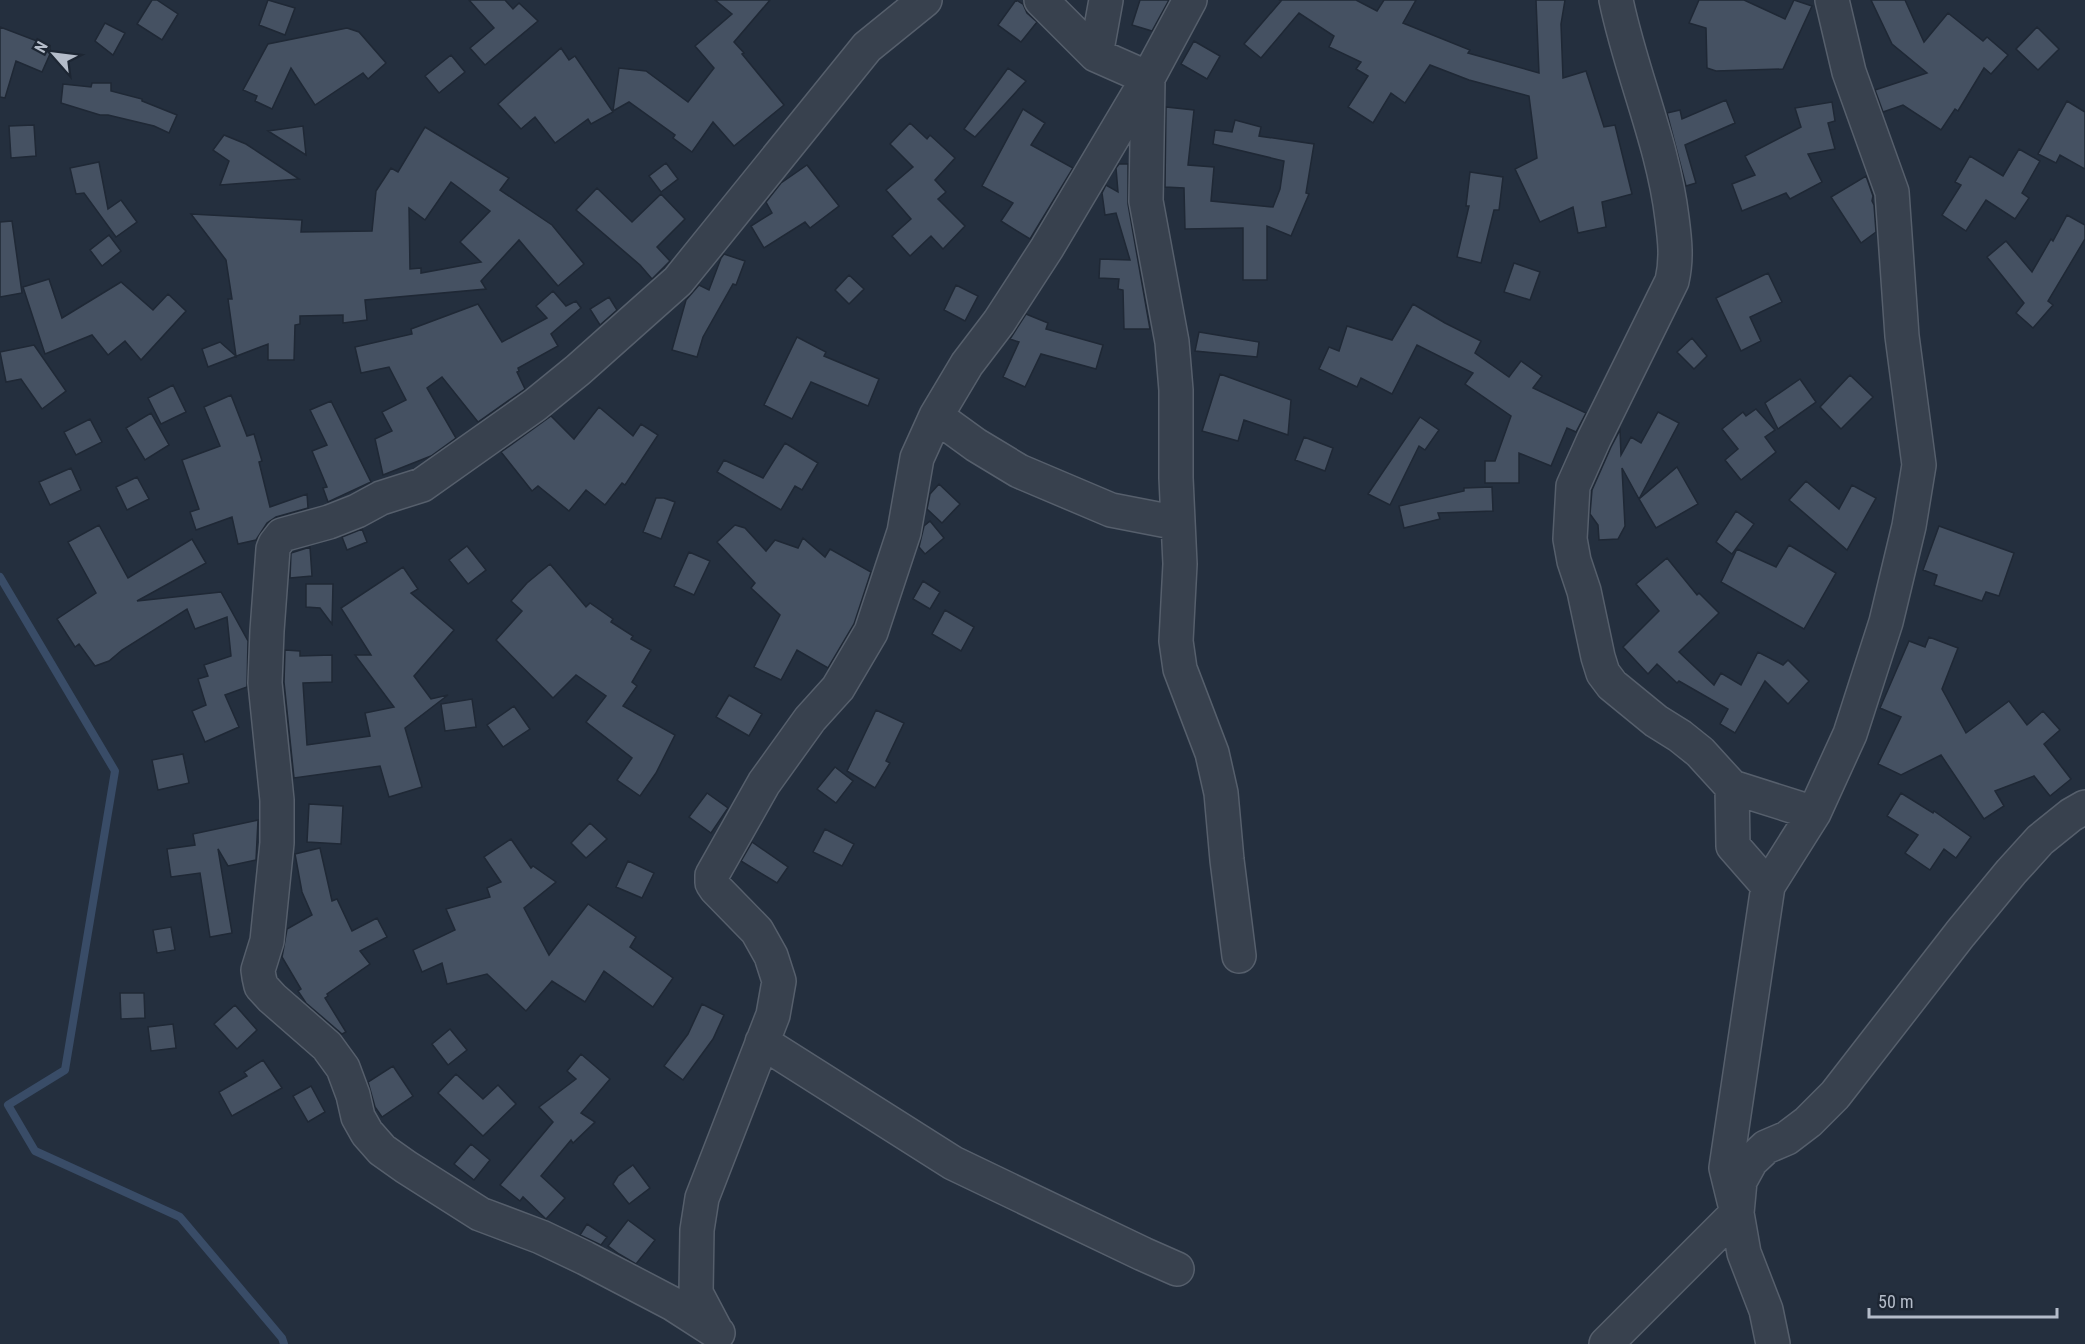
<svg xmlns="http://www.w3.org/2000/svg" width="2085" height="1344" font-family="'Roboto Condensed',sans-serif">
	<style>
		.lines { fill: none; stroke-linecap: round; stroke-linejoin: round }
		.stream { stroke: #394c67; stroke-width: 8 }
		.building { fill: #455162; stroke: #1f2835; stroke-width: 1.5; fill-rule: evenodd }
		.minor-casing { stroke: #565f6c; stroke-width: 36 }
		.minor { stroke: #38414e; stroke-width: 33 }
	</style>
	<rect width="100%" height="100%" fill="#242f3e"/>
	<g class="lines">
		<path class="stream" d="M 0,577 L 115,771 L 65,1070 L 8,1105 L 35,1151 L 180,1217 L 282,1338 L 284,1344"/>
	</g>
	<path class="building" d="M 152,0 L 157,0 L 178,14 L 162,40 L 137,24 Z
		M 268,0 L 295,8 L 285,35 L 259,25 Z
		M 469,0 L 505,0 L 513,9 L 519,3 L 538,21 L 485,65 L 470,48 L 494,28 Z
		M 715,0 L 770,0 L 734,42 L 744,53 L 742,54 L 784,105 L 734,146 L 713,122 L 692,152 L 673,138 L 675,135 L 629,102 L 613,111 L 619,68 L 646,71 L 688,102 L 714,68 L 695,46 L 732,14 Z
		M 1016,0 L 1023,4 L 1027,13 L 1037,22 L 1021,42 L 998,25 Z
		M 1140,0 L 1169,0 L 1152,31 L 1132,25 Z
		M 1279,0 L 1356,0 L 1377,11 L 1384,0 L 1416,0 L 1403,23 L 1470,50 L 1468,53 L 1539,73 L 1536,0 L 1565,0 L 1561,24 L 1563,78 L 1586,71 L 1604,127 L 1615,125 L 1632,194 L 1602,202 L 1606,227 L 1578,233 L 1573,207 L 1540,222 L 1515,169 L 1537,158 L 1529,96 L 1469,80 L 1430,65 L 1405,103 L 1391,93 L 1373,123 L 1348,107 L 1368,76 L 1356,69 L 1361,62 L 1329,47 L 1334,36 L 1299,13 L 1261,58 L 1244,44 L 1281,1 Z
		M 1699,0 L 1744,0 L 1785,19 L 1794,0 L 1812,6 L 1783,69 L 1716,71 L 1707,68 L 1706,28 L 1689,23 Z
		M 1871,0 L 1905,0 L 1924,42 L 1948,13 L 1983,41 L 1987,37 L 2008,55 L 1991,74 L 1984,68 L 1958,111 L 1955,109 L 1941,130 L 1903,105 L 1883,112 L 1875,90 L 1927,73 L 1892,44 Z
		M 105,23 L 125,33 L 113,55 L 95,41 Z
		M 0,27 L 50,46 L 50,54 L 42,72 L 16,61 L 5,98 L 0,97 Z
		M 2037,27 L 2059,49 L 2038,70 L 2016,49 Z
		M 347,28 L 359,32 L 386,63 L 368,79 L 363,73 L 315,105 L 291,68 L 272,109 L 255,101 L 257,96 L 243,90 L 268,44 Z
		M 1194,41 L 1220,56 L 1207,79 L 1181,64 Z
		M 561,48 L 569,60 L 575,56 L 613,112 L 591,124 L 588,119 L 555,143 L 535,117 L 521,129 L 498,104 Z
		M 451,55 L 465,72 L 439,93 L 425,76 Z
		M 1008,68 L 1026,81 L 975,137 L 964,129 Z
		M 92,83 L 111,83 L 111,91 L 142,99 L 142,101 L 177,115 L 169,133 L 154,126 L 108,115 L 100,115 L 61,103 L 63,84 L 91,87 Z
		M 1726,100 L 1735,123 L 1685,145 L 1696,183 L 1686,186 L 1667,113 L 1680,110 L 1682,119 Z
		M 2067,101 L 2085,112 L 2085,169 L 2060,155 L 2056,163 L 2038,154 Z
		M 1832,102 L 1835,121 L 1828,123 L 1835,149 L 1808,154 L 1822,182 L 1790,199 L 1786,193 L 1742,211 L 1732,184 L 1755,175 L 1745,156 L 1801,127 L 1795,108 Z
		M 1166,107 L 1194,110 L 1188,165 L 1214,167 L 1211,201 L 1273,207 L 1280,189 L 1284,161 L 1213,144 L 1215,130 L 1232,132 L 1235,120 L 1261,127 L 1259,136 L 1314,144 L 1306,193 L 1309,194 L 1291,236 L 1267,226 L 1267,280 L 1243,280 L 1243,228 L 1185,229 L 1184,188 L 1165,187 Z
		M 1023,109 L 1045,123 L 1031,145 L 1073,168 L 1030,239 L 1001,221 L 1013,203 L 982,186 Z
		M 910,123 L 927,139 L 930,135 L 955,158 L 935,180 L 946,192 L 938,199 L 965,226 L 943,249 L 931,236 L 910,256 L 892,236 L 911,219 L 886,190 L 913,167 L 890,144 Z
		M 34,125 L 36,156 L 11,158 L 9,126 Z
		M 303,126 L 306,155 L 268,131 Z
		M 425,127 L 509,178 L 500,190 L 552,225 L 584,264 L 558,286 L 519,240 L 481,281 L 486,289 L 365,300 L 367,320 L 343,323 L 343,315 L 300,316 L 300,324 L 295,325 L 294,360 L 268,360 L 268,344 L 208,367 L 202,349 L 220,342 L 236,356 L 228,299 L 232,299 L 226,260 L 191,214 L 302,220 L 301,232 L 372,231 L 376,191 L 391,168 L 398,172 ZM 451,182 L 490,211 L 460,242 L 481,262 L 421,273 L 421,268 L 410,269 L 409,208 L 425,220 Z
		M 224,135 L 246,144 L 299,179 L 220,185 L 229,161 L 213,150 Z
		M 2019,149 L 2040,161 L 2022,193 L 2029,198 L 2015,219 L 1986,200 L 1966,231 L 1942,215 L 1961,185 L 1955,182 L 1970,156 L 2003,176 Z
		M 99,162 L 108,209 L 121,200 L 137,222 L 116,237 L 84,193 L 76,194 L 70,168 Z
		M 666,163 L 678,179 L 661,192 L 649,176 Z
		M 1119,164 L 1128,164 L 1128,204 L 1150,329 L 1124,329 L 1123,290 L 1118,289 L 1119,279 L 1099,278 L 1100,259 L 1130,260 L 1116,213 L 1105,215 L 1102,193 L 1106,185 L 1118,192 L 1116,168 Z
		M 807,165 L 839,206 L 810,228 L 805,222 L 764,248 L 751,226 L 772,213 L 766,202 L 781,183 Z
		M 1470,172 L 1503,177 L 1499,210 L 1494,210 L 1481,263 L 1457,257 L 1469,206 L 1466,206 Z
		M 1866,176 L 1873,196 L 1872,201 L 1874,205 L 1876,232 L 1861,243 L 1831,197 Z
		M 597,188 L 632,222 L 661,194 L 685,219 L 657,247 L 670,261 L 652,279 L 640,265 L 576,210 Z
		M 2067,215 L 2085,225 L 2085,239 L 2048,301 L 2053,305 L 2033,328 L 2016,313 L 2024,303 L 1987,257 L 2006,241 L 2032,272 L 2051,239 L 2053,241 Z
		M 12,221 L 22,293 L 0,297 L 0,222 Z
		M 109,235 L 121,251 L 102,266 L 90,250 Z
		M 724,254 L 745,261 L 736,285 L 733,284 L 703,337 L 697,357 L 672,350 L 686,300 L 699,285 L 709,290 L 721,258 Z
		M 1514,263 L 1540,272 L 1530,300 L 1504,292 Z
		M 1768,273 L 1782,302 L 1750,317 L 1761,341 L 1741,351 L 1716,298 Z
		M 849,275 L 864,289 L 849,304 L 835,290 Z
		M 49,279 L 62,318 L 121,282 L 153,310 L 168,294 L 186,311 L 141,360 L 125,341 L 108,355 L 92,335 L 45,354 L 23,287 Z
		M 956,285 L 978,296 L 965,321 L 944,310 Z
		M 553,291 L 566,306 L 576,301 L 581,308 L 551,334 L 558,346 L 518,368 L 519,371 L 517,372 L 525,389 L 478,422 L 442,377 L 427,388 L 456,438 L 431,456 L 383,475 L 375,439 L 392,431 L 382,412 L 406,400 L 389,367 L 361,373 L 355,347 L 412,334 L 411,329 L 478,304 L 502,342 L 547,318 L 536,306 Z
		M 609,297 L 617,310 L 600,325 L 590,309 Z
		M 1413,304 L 1445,323 L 1481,341 L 1475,353 L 1509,377 L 1521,361 L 1542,376 L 1533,388 L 1586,413 L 1576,432 L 1567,428 L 1551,466 L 1519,453 L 1519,483 L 1485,483 L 1485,461 L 1495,461 L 1511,416 L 1465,384 L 1473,373 L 1417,345 L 1392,394 L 1361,378 L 1357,387 L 1319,369 L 1329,347 L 1339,351 L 1347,326 L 1392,340 Z
		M 1026,314 L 1048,323 L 1046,329 L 1103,345 L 1096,369 L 1041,354 L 1025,387 L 1003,377 L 1019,342 L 1010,339 Z
		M 1199,332 L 1259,342 L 1257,357 L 1195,351 Z
		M 797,337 L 826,352 L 824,356 L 879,379 L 868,406 L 811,382 L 792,419 L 764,405 Z
		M 1692,338 L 1707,356 L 1694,369 L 1677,352 Z
		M 34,345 L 66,391 L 42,409 L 21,379 L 6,382 L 0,352 Z
		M 1220,374 L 1291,400 L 1288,435 L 1244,420 L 1238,441 L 1202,431 Z
		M 1850,375 L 1873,397 L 1841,429 L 1820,407 Z
		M 1800,379 L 1816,402 L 1778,429 L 1765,403 Z
		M 173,385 L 186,412 L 161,424 L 148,398 Z
		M 231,395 L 247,436 L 254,434 L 262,461 L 259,462 L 270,507 L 307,494 L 308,508 L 276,517 L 267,523 L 256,540 L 238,544 L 232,517 L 196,530 L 190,512 L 199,509 L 182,460 L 220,446 L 204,407 Z
		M 331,401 L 371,482 L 328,502 L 323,488 L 327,487 L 312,451 L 327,445 L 310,410 Z
		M 599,407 L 633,436 L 641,424 L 658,435 L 625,485 L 622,483 L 605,505 L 586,490 L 569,511 L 538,486 L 532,491 L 501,452 L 551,416 L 574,439 Z
		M 1756,409 L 1775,430 L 1765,437 L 1776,452 L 1741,480 L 1725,460 L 1738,449 L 1722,429 L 1743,412 L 1746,416 Z
		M 1658,412 L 1679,423 L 1639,499 L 1622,468 L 1625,526 L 1618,539 L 1599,540 L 1598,525 L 1590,514 L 1592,490 L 1611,447 L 1620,430 L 1621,455 L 1631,437 L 1641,443 Z
		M 151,413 L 169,445 L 145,460 L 126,428 Z
		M 1420,417 L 1439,430 L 1425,450 L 1419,446 L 1390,505 L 1368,494 Z
		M 90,419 L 102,442 L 76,455 L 64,432 Z
		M 1304,437 L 1333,448 L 1325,471 L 1295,460 Z
		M 785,443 L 818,463 L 802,490 L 795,486 L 781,510 L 717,472 L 724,460 L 763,478 Z
		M 1677,467 L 1698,504 L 1656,528 L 1639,499 Z
		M 71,468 L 81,490 L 50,505 L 39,482 Z
		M 137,477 L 149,499 L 127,510 L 116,487 Z
		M 1806,481 L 1839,509 L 1852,485 L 1876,498 L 1847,550 L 1789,500 Z
		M 939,484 L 960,504 L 942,523 L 927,509 L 930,494 Z
		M 1492,487 L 1493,511 L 1438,513 L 1440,519 L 1404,528 L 1399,506 L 1464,491 L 1464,488 Z
		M 656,498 L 664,498 L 675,502 L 661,539 L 643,532 Z
		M 1736,511 L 1754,524 L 1732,554 L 1716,542 Z
		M 930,521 L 944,538 L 925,554 L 919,547 L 924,526 Z
		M 99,525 L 128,578 L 192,539 L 206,563 L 137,601 L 221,592 L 248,641 L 247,687 L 225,695 L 239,727 L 205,742 L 192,711 L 206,705 L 198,679 L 208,676 L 204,665 L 231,656 L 227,617 L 195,629 L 187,609 L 122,650 L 109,661 L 95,666 L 79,644 L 75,647 L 57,619 L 96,593 L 68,542 Z
		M 735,525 L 745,528 L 766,551 L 775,540 L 798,548 L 803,538 L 825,557 L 830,549 L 871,572 L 854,624 L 828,668 L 797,650 L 781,680 L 754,667 L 780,615 L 751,588 L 755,583 L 717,542 Z
		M 1939,526 L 2014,553 L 1999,596 L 1986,592 L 1982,601 L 1934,585 L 1937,575 L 1923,570 Z
		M 362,529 L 367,542 L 347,550 L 342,537 Z
		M 1789,545 L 1836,573 L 1804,629 L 1721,582 L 1737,549 L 1776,567 Z
		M 467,546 L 486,570 L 468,584 L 449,560 Z
		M 310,547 L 312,576 L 290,578 L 291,553 Z
		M 689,552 L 710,561 L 694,595 L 674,586 Z
		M 1667,558 L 1697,595 L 1699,593 L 1719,613 L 1679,652 L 1714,685 L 1721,673 L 1741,685 L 1758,652 L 1783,665 L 1788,660 L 1809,681 L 1788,704 L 1765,681 L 1735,733 L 1720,724 L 1728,709 L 1679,681 L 1677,683 L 1657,664 L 1648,674 L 1623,647 L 1659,611 L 1636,584 Z
		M 550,564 L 586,607 L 590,603 L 613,619 L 611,622 L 633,636 L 631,639 L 651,650 L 632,682 L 637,686 L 623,706 L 675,735 L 656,773 L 640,796 L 617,780 L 632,758 L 586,722 L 606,696 L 576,675 L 553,698 L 496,640 L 522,611 L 511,601 L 527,583 Z
		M 403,567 L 418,589 L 411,593 L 454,630 L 414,676 L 431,699 L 448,695 L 405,728 L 422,787 L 389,797 L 380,766 L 294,778 L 284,682 L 285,650 L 300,651 L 300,656 L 332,655 L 332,682 L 303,683 L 307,745 L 370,736 L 365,713 L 394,707 L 355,655 L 371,655 L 341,608 Z
		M 923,581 L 940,592 L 930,609 L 913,599 Z
		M 306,584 L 333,584 L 332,624 L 320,608 L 306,607 Z
		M 945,610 L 974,627 L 961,651 L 932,634 Z
		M 1929,637 L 1958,648 L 1942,689 L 1966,733 L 2009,701 L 2027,725 L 2043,711 L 2060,730 L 2044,744 L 2071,779 L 2050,796 L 2034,776 L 1995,791 L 2004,806 L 1984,819 L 1941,755 L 1901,775 L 1878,764 L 1901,717 L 1880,708 L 1909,641 L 1925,647 Z
		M 729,695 L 762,714 L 749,736 L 716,717 Z
		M 472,699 L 476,727 L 445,731 L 441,704 Z
		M 514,706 L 530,729 L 503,747 L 487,725 Z
		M 876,710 L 904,723 L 886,761 L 890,763 L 875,788 L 847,771 Z
		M 183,754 L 189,783 L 158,790 L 152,760 Z
		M 835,767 L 853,781 L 836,803 L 817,789 Z
		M 707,793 L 728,808 L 711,833 L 689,817 Z
		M 1901,793 L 1933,813 L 1934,811 L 1971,837 L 1956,858 L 1944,849 L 1930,870 L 1905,853 L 1918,835 L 1887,816 Z
		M 309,804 L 343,806 L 341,844 L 307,842 Z
		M 258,820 L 256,860 L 228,866 L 218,849 L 232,933 L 210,937 L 200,873 L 171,877 L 167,849 L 195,845 L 193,834 Z
		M 590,823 L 607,839 L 586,858 L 571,843 Z
		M 825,829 L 854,844 L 842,866 L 813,852 Z
		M 511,839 L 531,868 L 533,866 L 556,882 L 524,908 L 549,955 L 588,904 L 636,937 L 630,947 L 673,978 L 653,1007 L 604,971 L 585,1002 L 552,981 L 526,1011 L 487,974 L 447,984 L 442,963 L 422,972 L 413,950 L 455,930 L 446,909 L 490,897 L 487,888 L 501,882 L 484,857 Z
		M 752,842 L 788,867 L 777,883 L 741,861 Z
		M 320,848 L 332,901 L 337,899 L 352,931 L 377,918 L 387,937 L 360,951 L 370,964 L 327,994 L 328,996 L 325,998 L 346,1032 L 342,1034 L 306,1003 L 298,991 L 301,989 L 282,957 L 287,929 L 312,915 L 302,892 L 295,854 Z
		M 628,861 L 654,873 L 642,898 L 616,887 Z
		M 171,927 L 175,950 L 157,953 L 153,930 Z
		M 120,993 L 144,993 L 145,1018 L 121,1019 Z
		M 702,1004 L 724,1015 L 713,1039 L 683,1080 L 664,1066 L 688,1034 Z
		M 235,1005 L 257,1030 L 237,1049 L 214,1024 Z
		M 173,1024 L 176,1048 L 151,1051 L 148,1027 Z
		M 450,1029 L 467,1050 L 448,1065 L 432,1044 Z
		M 581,1054 L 610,1079 L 581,1113 L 595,1122 L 573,1143 L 571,1140 L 541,1176 L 565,1198 L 546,1219 L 523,1197 L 520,1201 L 500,1185 L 553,1122 L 539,1107 L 576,1079 L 567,1071 Z
		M 263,1060 L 282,1088 L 232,1116 L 219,1092 L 247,1076 L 244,1072 Z
		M 393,1066 L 413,1096 L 382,1117 L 375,1107 L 368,1082 Z
		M 456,1074 L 483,1099 L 498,1085 L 516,1104 L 483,1136 L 438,1093 Z
		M 311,1086 L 325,1112 L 308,1122 L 293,1096 Z
		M 471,1144 L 490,1160 L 474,1180 L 454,1164 Z
		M 633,1165 L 650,1188 L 629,1204 L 613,1184 L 618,1176 Z
		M 628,1220 L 655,1240 L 636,1264 L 619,1254 L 608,1246 Z
		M 587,1224 L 607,1237 L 601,1245 L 580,1235 Z"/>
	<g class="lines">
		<g class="minor-casing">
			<path id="minor" d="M 1041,0 L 1096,55 L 1148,78
				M 1616,0 C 1631,73 1663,143 1672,218 C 1675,241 1677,259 1672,281 L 1594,439 L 1573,486 L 1570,539 L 1574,561 L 1584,591 L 1598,657 L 1603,673 L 1612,685 L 1656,721 L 1680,736 L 1700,752 L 1732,787 L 1814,813
				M 1096,55 L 1106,0
				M 1148,80 L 1146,201 L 1172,342 L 1176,390 L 1176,478 L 1180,564 L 1176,641 L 1180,669 L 1212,753 L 1221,793 L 1227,860 L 1239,956
				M 936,416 L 976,445 L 1019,471 L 1111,510 L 1178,523
				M 1732,787 L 1733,846 L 1768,886
				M 762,1042 L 953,1163 L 1143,1254 L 1177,1269
				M 716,1331 L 696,1293 L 697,1230 L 702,1198 L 773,1015 L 779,981 L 771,956 L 757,931 L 716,889 L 712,883 L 712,875 L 764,783 L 810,719 L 838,688 L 871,632 L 904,532 L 917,458 L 936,416 L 967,364 L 999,322 L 1047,248 L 1148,78 L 1190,0
				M 718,1333 L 673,1304 L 585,1258 L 541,1237 L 480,1214 L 406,1167 L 382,1150 L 367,1133 L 358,1117 L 353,1095 L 343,1068 L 327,1046 L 272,998 L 261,986 L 259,977 L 258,970 L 267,941 L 277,843 L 277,800 L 265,683 L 267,631 L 273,549 L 275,544 L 282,535 L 329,522 L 357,511 L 381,498 L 422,485 L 535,405 L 578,370 L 678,281 L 867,47 L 925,0
				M 1606,1344 L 1737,1213 L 1740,1181 L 1751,1161 L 1766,1147 L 1787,1138 L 1808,1122 L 1835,1095 L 1960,934 L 2011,872 L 2040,840 L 2071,815 L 2085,807
				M 1773,1344 L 1766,1310 L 1744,1253 L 1737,1213 L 1726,1168 L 1768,886 L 1814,813 L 1850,734 L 1886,622 L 1909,526 L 1919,465 L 1902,336 L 1892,192 L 1849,72 L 1832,0"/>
		</g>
		<use href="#minor" class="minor"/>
	</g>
	<g transform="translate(54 54) rotate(298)" stroke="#1d2633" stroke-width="4.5" paint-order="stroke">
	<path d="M0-4.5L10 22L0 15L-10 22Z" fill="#b4bcc9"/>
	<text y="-9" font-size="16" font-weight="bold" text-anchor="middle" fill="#b4bcc9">N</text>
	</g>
	<path d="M1869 1308v9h188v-9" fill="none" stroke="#b4bcc9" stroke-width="3"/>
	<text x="1878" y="1308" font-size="18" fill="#b4bcc9" stroke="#1d2633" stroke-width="4.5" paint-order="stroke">50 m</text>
</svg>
